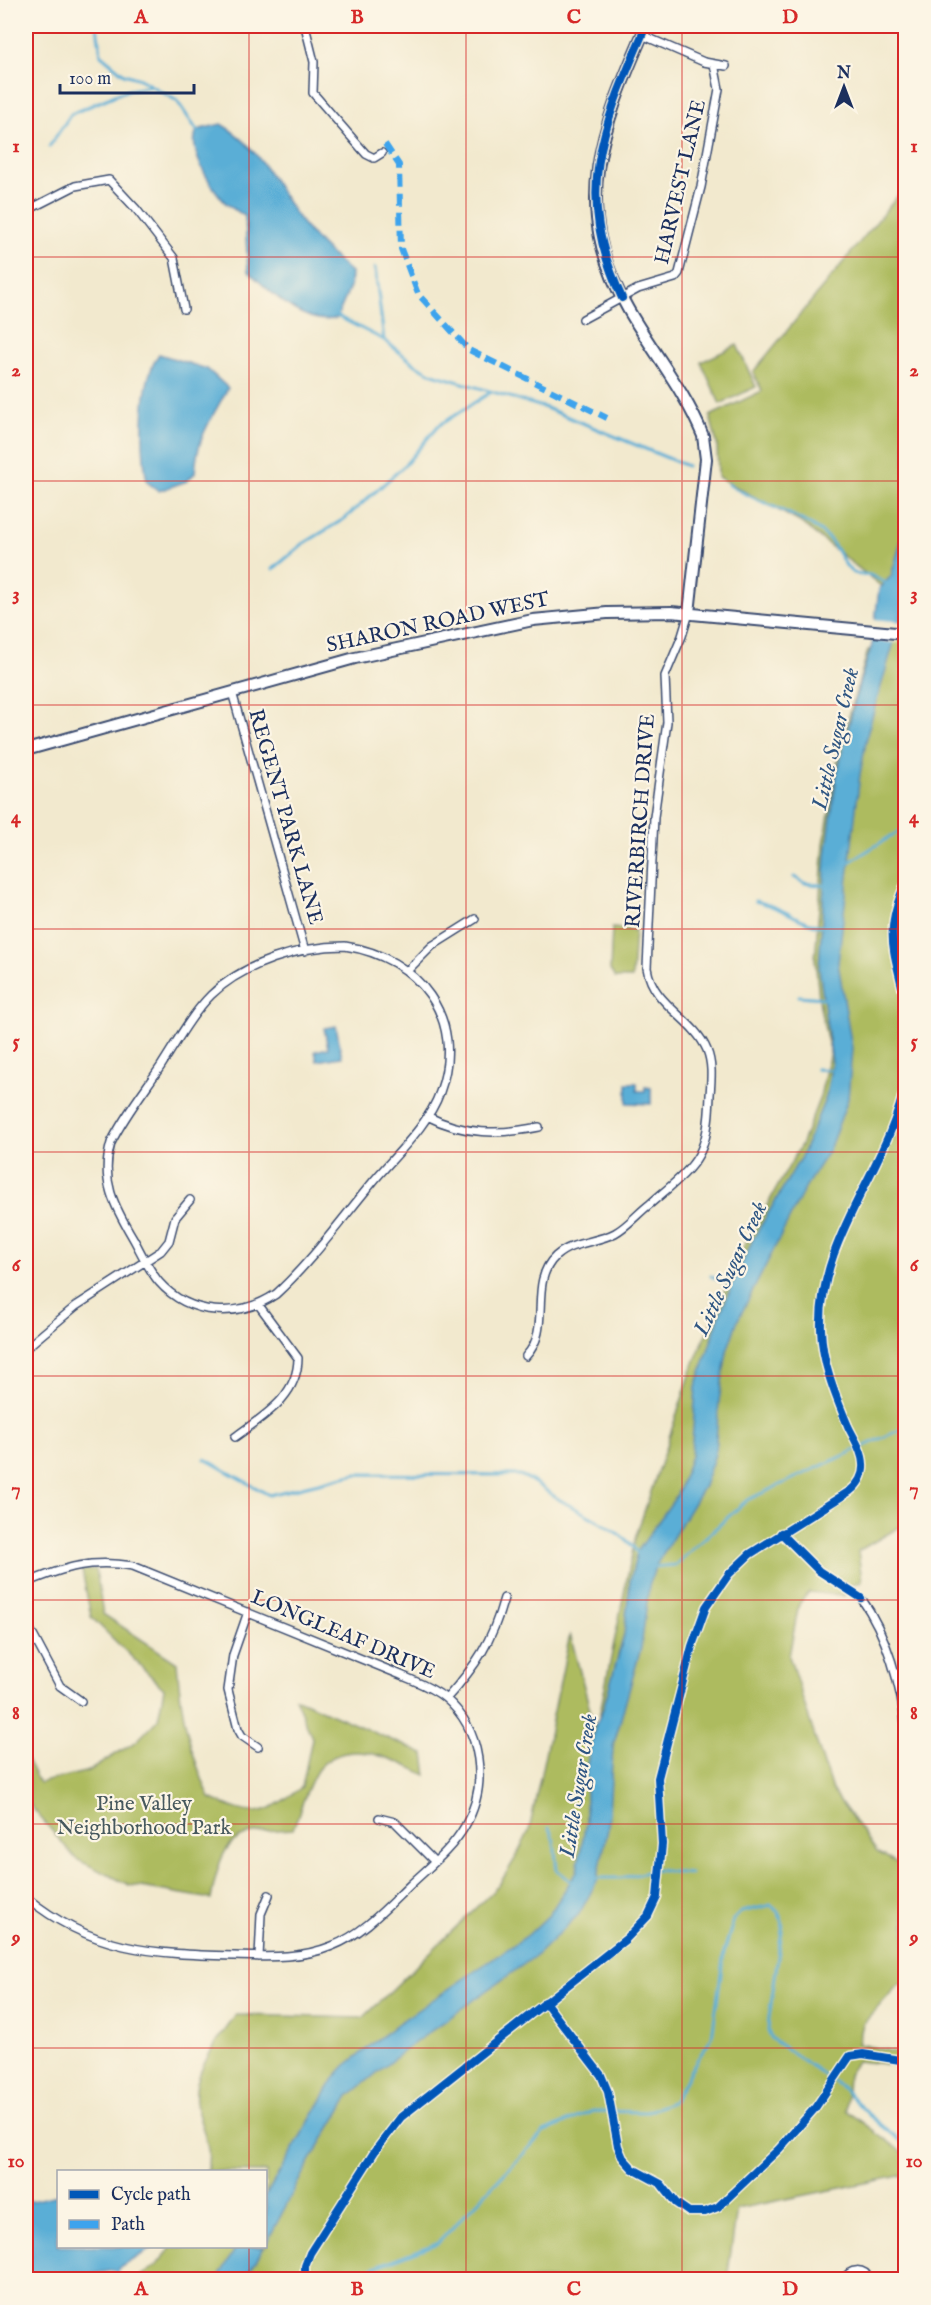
<svg xmlns="http://www.w3.org/2000/svg" width="931" height="2305" font-family="'IM FELL English',serif">
	<style>
		.green { fill: #adbb5e; stroke: #64755e; stroke-width: 1.5 }
		.water { fill: #5aaed6; stroke: #3a6e9a; stroke-width: 1.5 }
		.pier { fill: #f2e9ce }
		.lines { fill: none; stroke-linecap: round; stroke-linejoin: round }
		.stream { stroke: #5aaed6; stroke-width: 3 }
		.street-casing { stroke: #3b4b6f; stroke-width: 10 }
		.secondary-casing { stroke: #3b4b6f; stroke-width: 14 }
		.street { stroke: #fff; stroke-width: 7 }
		.secondary { stroke: #fff; stroke-width: 10 }
		.quiet { stroke: #3da3ed; stroke-width: 6; stroke-dasharray: 12 6; stroke-linecap: butt }
		.cycleway-casing { stroke: #fcf5e5; stroke-width: 11 }
		.cycleway { stroke: #0057b8; stroke-width: 8 }
		.grid { fill: none; stroke: #d62828; stroke-width: 1.5; stroke-opacity: 0.55 }
		.labels { text-anchor: middle; dominant-baseline: central; stroke-width: 4.5; stroke-linejoin: round; paint-order: stroke }
		.street-label { font-size: 21px; fill: #1b2f5e; stroke: #fcf5e5 }
		.park-label { font-size: 21px; fill: #47595e; stroke: #fcf5e5 }
		.water-label { font-size: 22px; font-style: italic; fill: #2e5582; stroke: #fcf5e5 }
		.neatline { fill: none; stroke: #d62828; stroke-width: 2 }
		.grid-label { font-size: 20px; text-anchor: middle; font-weight: bold; fill: #d62828 }
	</style>
	<rect width="100%" height="100%" fill="#fcf5e5"/>
	<filter id="ink" filterUnits="userSpaceOnUse"><feTurbulence type="fractalNoise" baseFrequency=".0167" numOctaves="2"/><feDisplacementMap in="SourceGraphic" scale="12" xChannelSelector="R" yChannelSelector="G"/><feConvolveMatrix kernelMatrix="1 2 1 2 8 2 1 2 1" color-interpolation-filters="sRGB"/></filter>
	<filter id="wash" filterUnits="userSpaceOnUse"><feTurbulence type="fractalNoise" baseFrequency=".008" numOctaves="4" result="noise"/><feDisplacementMap in="SourceGraphic" scale="24" xChannelSelector="R" yChannelSelector="G"/><feGaussianBlur stdDeviation="1.35" result="paint"/><feColorMatrix in="noise" values="0 0 0 0 0 0 0 0 0 0 0 0 0 0 0 0 0 1.4 0 .05"/><feComposite in="paint" operator="in"/></filter>
	<g filter="url(#wash)">
		<rect width="100%" height="100%" fill="#f2e9ce"/>
		<path class="green" d="M 905,187 L 905,1524 L 858,1551 L 862,1581 L 850,1585 L 844,1596 L 809,1592 L 799,1604 L 789,1656 L 832,1790 L 877,1852 L 905,1867 L 905,1985 L 898,1985 L 863,2024 L 858,2044 L 905,2054 L 905,2066 L 857,2061 L 848,2075 L 846,2110 L 905,2154 L 905,2175 L 737,2209 L 727,2279 L 135,2280 L 156,2266 L 172,2247 L 266,2246 L 266,2172 L 207,2171 C 213,2141 199,2128 196,2103 C 192,2070 219,2040 236,2015 L 363,2018 L 499,1885 L 515,1859 L 529,1831 L 570,1634 L 596,1732 L 635,1539 L 694,1363 L 742,1250 L 802,1143 L 820,1097 L 830,1052 L 820,1007 L 815,959 L 824,844 L 840,748 L 868,650 L 883,645 L 895,597 L 800,522 L 718,477 L 717,444 L 710,416 L 762,391 L 753,372 Z
			M 737,345 L 756,387 L 720,404 L 701,362 Z
			M 612,928 L 635,930 L 632,978 L 615,978 L 610,970 Z
			M 96,1569 L 103,1614 L 177,1663 C 181,1714 189,1750 210,1798 C 256,1819 261,1817 302,1787 L 312,1738 L 295,1698 L 424,1754 L 427,1775 C 395,1761 349,1735 319,1768 C 310,1778 298,1816 293,1829 C 231,1832 223,1837 211,1899 L 129,1885 L 76,1859 L 29,1804 L 26,1805 L 26,1758 L 39,1783 L 89,1771 L 137,1741 L 158,1719 L 164,1689 L 91,1617 L 82,1570 Z"/>
		<path class="water" d="M 221,124 C 260,146 274,185 299,219 C 314,239 332,256 351,272 L 350,287 L 337,318 C 304,328 270,291 248,271 L 245,216 C 237,211 227,206 222,199 C 209,183 187,149 197,130 Z
			M 159,354 L 207,369 L 228,388 C 211,420 197,436 195,473 L 187,481 L 159,491 L 147,482 C 141,448 139,382 159,354 Z
			M 905,527 L 905,604 L 868,731 L 860,774 L 838,963 L 852,1048 L 848,1099 L 829,1150 L 806,1186 L 737,1322 L 727,1351 L 719,1401 L 715,1454 L 704,1486 L 655,1567 L 649,1586 L 641,1648 L 613,1747 L 608,1829 L 597,1881 L 579,1914 L 538,1954 L 402,2052 L 349,2096 L 303,2173 L 266,2244 L 266,2195 L 335,2077 L 345,2066 L 397,2024 L 528,1935 L 549,1915 L 577,1871 L 586,1822 L 586,1769 L 595,1726 L 603,1709 L 624,1635 L 630,1581 L 637,1552 L 677,1495 L 691,1456 L 696,1387 L 721,1311 L 753,1239 L 801,1157 L 826,1097 L 832,1062 L 819,968 L 826,855 L 837,774 L 859,684 L 872,645 L 879,589 L 891,576 Z
			M 336,1026 L 342,1057 L 317,1061 L 315,1051 L 328,1048 L 324,1028 Z
			M 627,1083 L 637,1083 L 637,1091 L 645,1091 L 645,1087 L 651,1088 L 651,1104 L 627,1103 Z
			M 58,2195 L 58,2246 L 154,2247 L 116,2270 L 85,2275 L 79,2279 L 26,2279 L 26,2202 Z
			M 237,2246 L 264,2247 L 245,2279 L 218,2279 Z"/>
		<path class="pier" d="M 872,619 L 904,622 L 898,643 L 870,640 Z"/>
		<g class="lines">
			<path class="stream" d="M 97,26 L 101,55 L 124,74 L 140,79 L 177,101 L 198,132
				M 49,147 L 71,114 L 125,91 L 151,86
				M 375,268 L 384,340
				M 335,315 L 384,340 L 416,365 L 433,374 L 546,408 L 687,466
				M 728,484 C 759,504 797,512 826,536 C 838,546 841,564 853,573 L 870,575 L 886,583
				M 273,569 L 303,544 L 344,519 L 375,492 L 405,465 L 438,426 L 491,392
				M 846,864 L 906,827
				M 794,877 L 804,883 L 827,886
				M 755,901 C 784,907 796,922 825,927
				M 799,996 L 824,998
				M 816,1069 L 835,1070
				M 711,1276 L 736,1289
				M 205,1459 L 269,1495 L 356,1474 L 520,1475 C 536,1481 546,1492 560,1500 C 580,1512 628,1533 638,1554
				M 652,1567 L 675,1565 L 747,1500 L 906,1427
				M 549,1828 L 554,1841 L 557,1870 L 574,1884
				M 594,1878 L 621,1878 L 656,1870 L 690,1874
				M 116,2270 L 121,2280
				M 340,2280 L 438,2243 L 544,2132 L 593,2111 L 647,2112 L 674,2101 L 690,2071 L 712,2037 L 724,1952 L 734,1919 L 741,1912 L 771,1905 L 778,1912 L 783,1923 L 769,2017 L 768,2031 L 772,2039 L 843,2088 L 869,2115 L 906,2145"/>
		</g>
	</g>
	<g filter="url(#ink)">
		<g class="lines">
			<g class="street-casing">
				<path id="street" d="M 305,26 L 314,62 L 313,93 L 366,154 L 374,158 L 382,153
					M 642,35 L 704,62 L 726,66
					M 26,211 L 75,186 L 109,180 L 137,210 L 174,258 L 184,309
					M 583,319 L 638,289 L 675,278 L 679,273 L 701,187 L 719,89 L 714,64
					M 232,692 L 305,951
					M 345,946 C 418,957 467,1018 440,1092 C 428,1126 395,1155 372,1183 C 341,1220 312,1261 276,1294 C 239,1319 189,1316 159,1282 C 148,1269 141,1252 133,1238 C 114,1206 100,1180 111,1143 C 124,1116 144,1091 161,1066 C 176,1043 191,1015 211,995 C 244,963 300,946 345,946 Z
					M 408,970 L 432,946 L 475,919
					M 427,1116 C 464,1135 499,1135 539,1127
					M 26,1348 L 76,1306 L 161,1251 L 169,1241 L 175,1218 L 190,1200
					M 526,1356 C 553,1328 527,1283 556,1256 C 573,1241 596,1243 615,1233 C 628,1226 638,1213 650,1204 C 696,1164 708,1159 710,1095 C 711,1080 713,1065 707,1050 C 693,1017 653,1006 647,968 L 654,817 L 667,722 L 665,676 L 682,636 L 689,613
					M 235,1437 C 263,1416 298,1397 298,1358 L 258,1304
					M 26,1583 C 65,1567 91,1559 133,1566 L 401,1675 C 416,1682 432,1687 445,1698 C 482,1729 489,1785 465,1826 C 452,1849 429,1867 410,1885 C 386,1908 363,1934 332,1946 C 300,1959 268,1957 234,1956 C 153,1954 91,1951 26,1897
					M 861,1598 C 887,1634 901,1686 906,1730
					M 248,1612 L 233,1655 L 228,1690 L 238,1729 L 242,1736 L 258,1747
					M 26,1622 L 60,1686 L 81,1701
					M 446,1699 C 476,1666 492,1642 504,1598
					M 379,1818 L 395,1822 L 434,1861
					M 259,1957 L 261,1914 L 269,1895
					M 843,2280 C 850,2268 864,2267 870,2280"/>
			</g>
			<g class="secondary-casing">
				<path id="secondary" d="M 646,26 C 603,126 568,205 628,309 C 652,351 685,391 703,436 L 706,459 L 689,613
					M 26,750 L 355,658 L 533,620 L 607,613 L 671,612 L 906,634"/>
			</g>
			<use href="#street" class="street"/>
			<use href="#secondary" class="secondary"/>
			<path class="quiet" d="M 385,144 L 399,165 L 401,249 L 418,294 L 469,350 L 607,418"/>
			<g class="cycleway-casing">
				<path id="cycleway" d="M 622,298 C 572,191 603,126 646,26
					M 906,882 C 881,938 897,953 906,1007
					M 781,1533 L 819,1571 L 861,1598
					M 545,2002 L 601,2075 L 608,2092 L 618,2146 L 623,2158 L 633,2169 L 661,2184 L 676,2203 L 689,2212 L 705,2212 L 718,2207 L 779,2149 L 815,2108 L 850,2056 L 863,2054 L 906,2061
					M 305,2280 L 305,2266 L 310,2253 L 375,2151 L 401,2117 L 626,1939 L 648,1916 L 657,1897 L 662,1844 L 658,1778 L 692,1646 L 706,1607 L 729,1574 L 750,1554 L 850,1491 C 858,1485 864,1475 863,1464 C 863,1451 853,1437 848,1426 C 835,1395 822,1363 821,1329 C 818,1237 889,1168 906,1081"/>
			</g>
			<use href="#cycleway" class="cycleway"/>
		</g>
	</g>
	<path class="grid" d="M 249,26 L 249,2172M 466,26 L 466,2280M 682,26 L 682,2280M 26,257 L 906,257M 26,481 L 906,481M 26,705 L 906,705M 26,929 L 906,929M 26,1152 L 906,1152M 26,1376 L 906,1376M 26,1600 L 906,1600M 26,1824 L 906,1824M 26,2048 L 906,2048M 249,2246 L 249,2280"/>
	<g class="labels">
		<g class="street-label">
			<text transform="translate(681 182) rotate(-77)">HARVEST LANE</text>
			<text transform="translate(438 623) rotate(-12)">SHARON ROAD WEST</text>
			<text transform="translate(285 817) rotate(74)">REGENT PARK LANE</text>
			<text transform="translate(641 821) rotate(-86)">RIVERBIRCH DRIVE</text>
			<text transform="translate(343 1635) rotate(23)">LONGLEAF DRIVE</text>
		</g>
		<g class="park-label">
			<text x="144" y="1804">Pine Valley<tspan x="144" dy="24">Neighborhood Park</tspan></text>
		</g>
		<g class="water-label">
			<text transform="translate(836 739) rotate(-77)">Little Sugar Creek</text>
			<text transform="translate(731 1269) rotate(-65)">Little Sugar Creek</text>
			<text transform="translate(579 1786) rotate(-81)">Little Sugar Creek</text>
		</g>
	</g>
	<rect width="931" height="2305" fill="none" stroke="#fcf5e5" stroke-width="66"/>
	<rect x="57" y="2170" width="210" height="78" fill="#fcf5e5" stroke="#a2a6af" stroke-width="1.5"/>
	<rect x="69" y="2190" width="30" height="9" fill="#0057b8" stroke="#a2a6af" stroke-width="1.5"/>
	<text x="111" y="2200" font-size="18" fill="#1b2f5e">Cycle path</text>
	<rect x="69" y="2220" width="30" height="9" fill="#3da3ed" stroke="#a2a6af" stroke-width="1.5"/>
	<text x="111" y="2230" font-size="18" fill="#1b2f5e">Path</text>
	<g transform="translate(844 87)" stroke="#fcf5e5" stroke-width="4.5" paint-order="stroke">
	<path d="M0-4.5L10 22L0 15L-10 22Z" fill="#1b2f5e"/>
	<text y="-9" font-size="16" font-weight="bold" text-anchor="middle" fill="#1b2f5e">N</text>
	</g>
	<path d="M60 84v9h134v-9" fill="none" stroke="#1b2f5e" stroke-width="3"/>
	<text x="69" y="84" font-size="18" fill="#1b2f5e" stroke="#fcf5e5" stroke-width="4.5" paint-order="stroke">100 m</text>
	<rect x="33" y="33" width="865" height="2239" class="neatline"/>
	<g class="grid-label">
		<text x="141" y="23">A</text>
		<text x="357" y="23">B</text>
		<text x="574" y="23">C</text>
		<text x="790" y="23">D</text>
		<text x="16" y="152">1</text>
		<text x="914" y="152">1</text>
		<text x="16" y="376">2</text>
		<text x="914" y="376">2</text>
		<text x="16" y="600">3</text>
		<text x="914" y="600">3</text>
		<text x="16" y="823">4</text>
		<text x="914" y="823">4</text>
		<text x="16" y="1047">5</text>
		<text x="914" y="1047">5</text>
		<text x="16" y="1271">6</text>
		<text x="914" y="1271">6</text>
		<text x="16" y="1495">7</text>
		<text x="914" y="1495">7</text>
		<text x="16" y="1719">8</text>
		<text x="914" y="1719">8</text>
		<text x="16" y="1943">9</text>
		<text x="914" y="1943">9</text>
		<text x="16" y="2167">10</text>
		<text x="914" y="2167">10</text>
		<text x="141" y="2295">A</text>
		<text x="357" y="2295">B</text>
		<text x="574" y="2295">C</text>
		<text x="790" y="2295">D</text>
	</g>
</svg>
